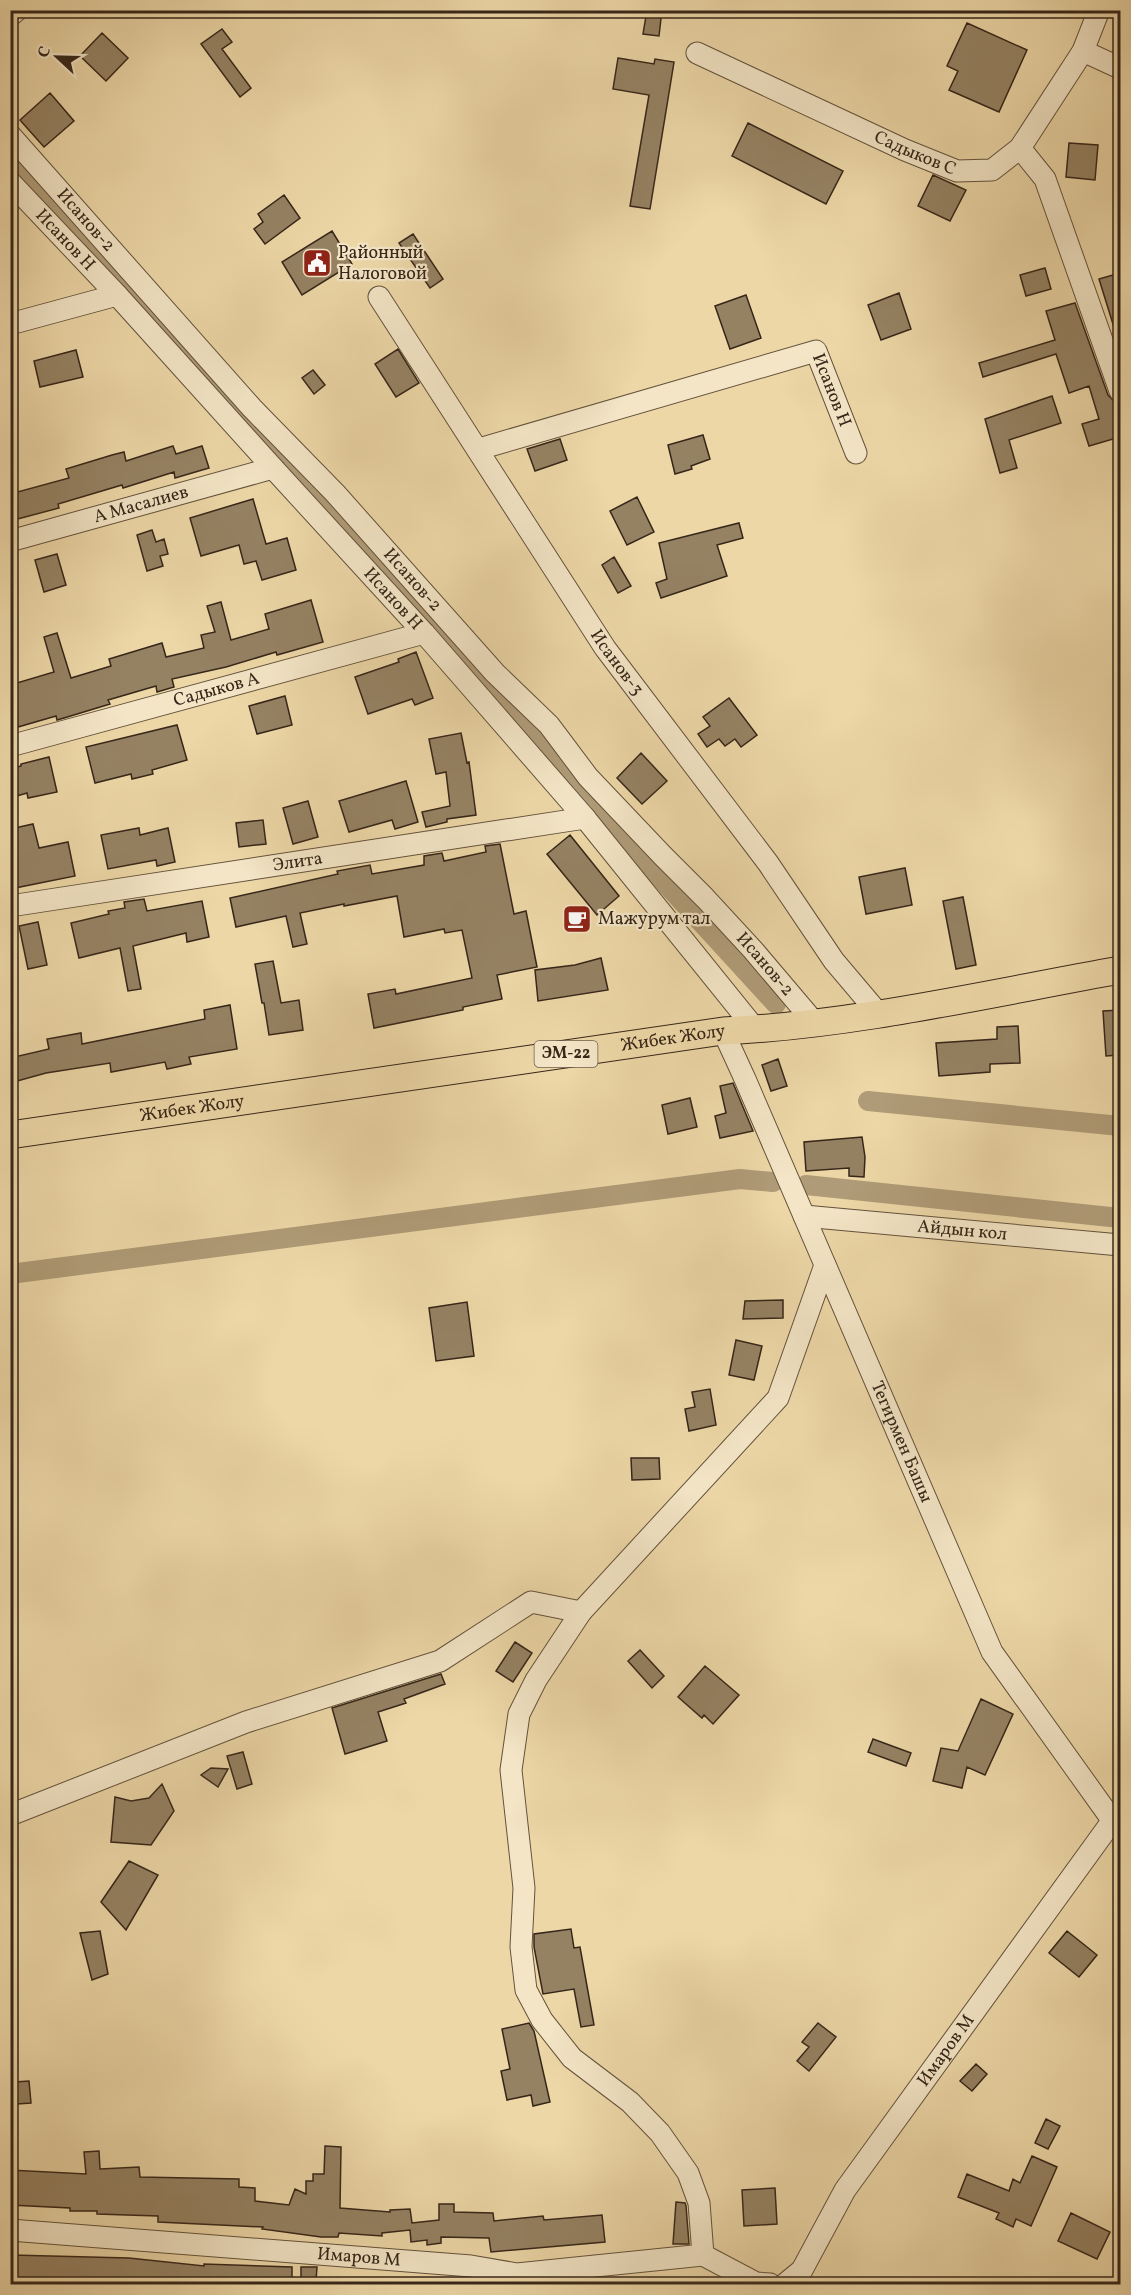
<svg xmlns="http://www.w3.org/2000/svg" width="1131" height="2295" font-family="Vollkorn,serif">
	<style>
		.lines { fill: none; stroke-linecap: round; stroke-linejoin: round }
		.canal { stroke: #af9b77; stroke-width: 20 }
		.building { fill: #958263; stroke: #362619; stroke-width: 1.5 }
		.minor-casing { stroke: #64523c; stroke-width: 23 }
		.major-casing { stroke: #362619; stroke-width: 29 }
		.minor { stroke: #f3e5c6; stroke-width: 21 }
		.major { stroke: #edd7a7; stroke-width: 27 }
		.labels { text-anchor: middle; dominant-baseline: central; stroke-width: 4.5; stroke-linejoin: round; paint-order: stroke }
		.shield { fill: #f3e5c6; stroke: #6f5f4d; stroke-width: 1.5 }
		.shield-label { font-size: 16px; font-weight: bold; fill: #362619 }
		.street-label { font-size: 18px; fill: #362619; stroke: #f3e5c6 }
		.poi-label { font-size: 18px; fill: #362619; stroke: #f3e5c6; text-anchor: start }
	</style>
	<rect width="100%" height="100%" fill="#edd7a7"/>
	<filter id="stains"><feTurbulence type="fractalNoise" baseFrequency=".00333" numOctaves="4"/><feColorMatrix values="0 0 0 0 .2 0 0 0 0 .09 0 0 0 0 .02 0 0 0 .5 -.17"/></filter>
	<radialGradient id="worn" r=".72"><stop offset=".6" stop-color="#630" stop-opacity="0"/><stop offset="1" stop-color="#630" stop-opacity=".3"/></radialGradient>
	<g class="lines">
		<path class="canal" d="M 10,160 L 245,415 L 483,684 L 776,1004
			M 868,1101 L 1120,1126
			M 806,1185 L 1120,1218
			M 10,1274 L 740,1179 L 773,1182"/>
	</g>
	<path class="building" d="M 647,10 L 662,10 L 659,36 L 643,34 Z
		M 967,23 L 1027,50 L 999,112 L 949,90 L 958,71 L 947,66 Z
		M 222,29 L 232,42 L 222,49 L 251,88 L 240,97 L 201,44 Z
		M 102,33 L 128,58 L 106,81 L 80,56 Z
		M 618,58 L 654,64 L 655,59 L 674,62 L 650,209 L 630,206 L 649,95 L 613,89 Z
		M 50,93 L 74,121 L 44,147 L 20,120 Z
		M 748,123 L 843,171 L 826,204 L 732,156 Z
		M 1069,143 L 1098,145 L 1095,180 L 1066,177 Z
		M 933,175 L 966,190 L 950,221 L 918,206 Z
		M 284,195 L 300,218 L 265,244 L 254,229 L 263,222 L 258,214 Z
		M 332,231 L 352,264 L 302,295 L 282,262 Z
		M 413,234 L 443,279 L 430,288 L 399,243 Z
		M 1045,268 L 1051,289 L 1026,296 L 1020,275 Z
		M 1120,273 L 1120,336 L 1117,337 L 1099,279 Z
		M 899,293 L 911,329 L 881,340 L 868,305 Z
		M 746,295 L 761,338 L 730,349 L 715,306 Z
		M 1075,303 L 1108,395 L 1117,404 L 1120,421 L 1120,437 L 1089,446 L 1082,424 L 1099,419 L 1089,386 L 1069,393 L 1056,354 L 983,377 L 979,363 L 1055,340 L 1046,311 Z
		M 398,349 L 419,383 L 396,397 L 375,364 Z
		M 76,350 L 83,377 L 40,387 L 34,361 Z
		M 313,370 L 325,385 L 314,394 L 302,378 Z
		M 1052,396 L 1061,423 L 1009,440 L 1017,468 L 1000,473 L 985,419 Z
		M 703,435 L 710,459 L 691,466 L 692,469 L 675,474 L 668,445 Z
		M 560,439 L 567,460 L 535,471 L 527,449 Z
		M 173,446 L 176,454 L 202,446 L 209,468 L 175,478 L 174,472 L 123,488 L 122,485 L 58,504 L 59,508 L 10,521 L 10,494 L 69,478 L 66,469 L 112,455 L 124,452 L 126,461 Z
		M 637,497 L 654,532 L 627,545 L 610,511 Z
		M 253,499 L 266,544 L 287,538 L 296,570 L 262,580 L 256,561 L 244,564 L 239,545 L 201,556 L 190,518 Z
		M 739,523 L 743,538 L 717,545 L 727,576 L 661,598 L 656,583 L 667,579 L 659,543 Z
		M 152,530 L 156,542 L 164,539 L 168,554 L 160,556 L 163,566 L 147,571 L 137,535 Z
		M 57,554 L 66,585 L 44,592 L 35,560 Z
		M 614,557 L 631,586 L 618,593 L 602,565 Z
		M 311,600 L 323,642 L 277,655 L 276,652 L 226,667 L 172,679 L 174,687 L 157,692 L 156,686 L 108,700 L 110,704 L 64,718 L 57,720 L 56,716 L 18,727 L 10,701 L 10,685 L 54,672 L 44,637 L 57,633 L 71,678 L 111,666 L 109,659 L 162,643 L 166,657 L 204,648 L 201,635 L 215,632 L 207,606 L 221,602 L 231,640 L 269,629 L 265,614 Z
		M 416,652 L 433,698 L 415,705 L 412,699 L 368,714 L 355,677 L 399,662 L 398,659 Z
		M 285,696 L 292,725 L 257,734 L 249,706 Z
		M 729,698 L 757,735 L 741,747 L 735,739 L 725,746 L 719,739 L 707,747 L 698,734 L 710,726 L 703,717 Z
		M 177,725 L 187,760 L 152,770 L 153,774 L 132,779 L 131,774 L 95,783 L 86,747 Z
		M 461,733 L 467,763 L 469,762 L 476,815 L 447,819 L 447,822 L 426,827 L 422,812 L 450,806 L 446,772 L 436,774 L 429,739 Z
		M 641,753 L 667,781 L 642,804 L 617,778 Z
		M 49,757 L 57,792 L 28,798 L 27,793 L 10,798 L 10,769 L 21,766 L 21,764 Z
		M 406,781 L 418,822 L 395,829 L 392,820 L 349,832 L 339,801 Z
		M 308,801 L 318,837 L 293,844 L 283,808 Z
		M 263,820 L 266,844 L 239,847 L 236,823 Z
		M 33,824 L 39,848 L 68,842 L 75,876 L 10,889 L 10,829 Z
		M 139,828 L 140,835 L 168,828 L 175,862 L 157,866 L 156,860 L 108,869 L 101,835 Z
		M 570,835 L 619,896 L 597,915 L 547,854 Z
		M 500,844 L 514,914 L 526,911 L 537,967 L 497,975 L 502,999 L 463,1007 L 463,1010 L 374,1028 L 368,994 L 395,989 L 396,994 L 472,978 L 462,930 L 445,933 L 444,929 L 404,937 L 397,896 L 344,906 L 344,904 L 300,913 L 307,944 L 293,947 L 286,916 L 236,927 L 230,898 L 338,874 L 337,871 L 370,865 L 372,874 L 424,865 L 424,856 L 442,853 L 444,861 L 486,852 L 485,846 Z
		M 905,868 L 912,905 L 866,914 L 859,877 Z
		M 963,897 L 976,965 L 956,969 L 943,901 Z
		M 144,899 L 147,911 L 202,901 L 209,937 L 187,942 L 186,933 L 133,946 L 141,989 L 128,991 L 120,948 L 79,958 L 71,923 L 109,914 L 108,911 L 125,908 L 124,902 Z
		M 38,922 L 47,965 L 28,969 L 19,926 Z
		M 601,958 L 608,990 L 538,1001 L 535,970 L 575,965 Z
		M 273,961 L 281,1003 L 299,1000 L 303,1030 L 269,1035 L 264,1003 L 262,1003 L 255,964 Z
		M 230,1005 L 237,1049 L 189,1057 L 191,1064 L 167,1069 L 165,1062 L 111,1072 L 110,1063 L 46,1073 L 10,1083 L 10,1058 L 49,1049 L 47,1039 L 81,1033 L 82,1044 L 205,1019 L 204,1010 Z
		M 1120,1010 L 1120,1055 L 1106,1056 L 1103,1011 Z
		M 1018,1026 L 1020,1063 L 990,1064 L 990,1072 L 939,1076 L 936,1043 L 997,1039 L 997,1027 Z
		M 778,1059 L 787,1086 L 771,1091 L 762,1065 Z
		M 733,1083 L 753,1131 L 720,1138 L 715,1116 L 726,1113 L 720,1086 Z
		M 690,1098 L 697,1127 L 668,1134 L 662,1105 Z
		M 862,1137 L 865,1157 L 864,1177 L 849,1176 L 849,1168 L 806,1171 L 804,1142 Z
		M 783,1300 L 783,1318 L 743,1319 L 745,1301 Z
		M 467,1302 L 474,1356 L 436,1361 L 429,1308 Z
		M 736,1340 L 762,1346 L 754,1380 L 729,1375 Z
		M 710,1389 L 716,1425 L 689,1431 L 685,1409 L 695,1407 L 692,1392 Z
		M 631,1458 L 659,1458 L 660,1479 L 632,1480 Z
		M 515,1642 L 532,1653 L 513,1682 L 496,1671 Z
		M 640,1650 L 664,1676 L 652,1688 L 628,1661 Z
		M 705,1666 L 739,1695 L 713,1724 L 704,1715 L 702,1718 L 678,1697 Z
		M 441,1674 L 445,1684 L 404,1699 L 406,1703 L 378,1712 L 387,1741 L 345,1754 L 332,1708 Z
		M 981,1699 L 1013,1714 L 985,1775 L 967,1767 L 962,1788 L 933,1781 L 941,1748 L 958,1751 Z
		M 873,1739 L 911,1753 L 906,1766 L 868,1752 Z
		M 243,1752 L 252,1784 L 237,1789 L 227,1756 Z
		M 211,1768 L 228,1769 L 218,1787 L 201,1775 Z
		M 162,1784 L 174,1811 L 151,1845 L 111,1842 L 115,1797 L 131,1801 L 149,1798 Z
		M 129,1861 L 158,1875 L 126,1930 L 101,1902 Z
		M 571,1929 L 574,1948 L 580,1947 L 594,2025 L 581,2027 L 574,1989 L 543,1994 L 534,1947 L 534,1934 Z
		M 100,1931 L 108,1974 L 92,1980 L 80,1933 Z
		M 1067,1931 L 1097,1955 L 1079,1977 L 1049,1953 Z
		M 529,2023 L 534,2031 L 550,2102 L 533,2106 L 531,2095 L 507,2100 L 501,2071 L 510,2069 L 502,2029 Z
		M 818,2023 L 836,2037 L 809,2071 L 797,2061 L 809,2047 L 802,2042 Z
		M 976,2064 L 987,2074 L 972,2091 L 960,2081 Z
		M 29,2081 L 31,2103 L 17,2104 L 15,2082 Z
		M 1046,2119 L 1060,2126 L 1048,2149 L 1035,2143 Z
		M 325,2146 L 341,2147 L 340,2208 L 390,2212 L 390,2210 L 410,2209 L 412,2223 L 439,2220 L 439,2204 L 454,2204 L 454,2212 L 493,2213 L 494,2221 L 543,2216 L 544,2220 L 602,2215 L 605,2242 L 491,2252 L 489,2238 L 441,2237 L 441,2243 L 427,2245 L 427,2240 L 411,2242 L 410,2230 L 382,2233 L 382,2236 L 339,2233 L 338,2237 L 321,2237 L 262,2229 L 263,2227 L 158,2222 L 158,2216 L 97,2214 L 97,2211 L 70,2211 L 70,2208 L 10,2205 L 10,2170 L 86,2174 L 84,2152 L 99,2151 L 100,2169 L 139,2167 L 140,2177 L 239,2179 L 239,2187 L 255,2188 L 255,2201 L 289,2205 L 295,2189 L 306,2194 L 306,2181 L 313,2181 L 313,2174 L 324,2174 Z
		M 1032,2156 L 1057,2167 L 1031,2226 L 1016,2219 L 1013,2227 L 996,2219 L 999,2213 L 958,2197 L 967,2174 L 1009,2191 L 1013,2179 L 1020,2183 Z
		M 775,2188 L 777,2224 L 744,2226 L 742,2190 Z
		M 676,2202 L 685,2203 L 686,2206 L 689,2244 L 673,2244 Z
		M 1071,2213 L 1110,2232 L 1097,2259 L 1058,2241 Z
		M 11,2255 L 129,2258 L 204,2266 L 204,2264 L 292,2267 L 292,2284 L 10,2284 Z
		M 301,2267 L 317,2267 L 316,2281 L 301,2281 Z"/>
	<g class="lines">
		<g class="minor-casing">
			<g id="minor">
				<path d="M 10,16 L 17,10"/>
				<path d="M 1083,51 L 1120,68"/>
				<path id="s1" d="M 697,53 L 905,150 L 957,171 L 992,170 L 1020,148 L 1083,51 L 1099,10"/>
				<path id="s2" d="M 10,135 L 252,408 L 335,493 L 495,673 L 549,725 L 588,777 L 663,856 L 705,898 L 753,950 L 814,1022"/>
				<path d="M 1020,148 L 1045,179 L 1120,391"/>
				<path id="s3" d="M 10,182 L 117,295 L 273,468 L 424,633 L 585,818 L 756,1030"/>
				<path id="s4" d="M 379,297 L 605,648 L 768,863 L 834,961 L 878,1013"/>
				<path d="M 10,324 L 117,295"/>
				<path id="s5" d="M 479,449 L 816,351 L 856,453"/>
				<path id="s6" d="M 10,541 L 273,468"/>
				<path id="s7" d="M 10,746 L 424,633"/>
				<path id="s8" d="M 10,906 L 585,818"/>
				<path id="s9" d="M 723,1031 L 745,1079 L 992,1652 L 1120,1831"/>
				<path id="s10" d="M 804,1216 L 1120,1245"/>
				<path d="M 10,1815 L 246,1722 L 440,1661 L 531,1602 L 581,1612"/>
				<path id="s11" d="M 10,2230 L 471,2266 L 517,2274 L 703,2255 L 756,2283 L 770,2284"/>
				<path d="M 703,2255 L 699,2203 L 688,2173 L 660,2133 L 630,2102 L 572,2058 L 542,2020 L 526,1990 L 521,1947 L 524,1888 L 511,1770 L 519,1714 L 536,1680 L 581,1612 L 778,1398 L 825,1265"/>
				<path id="s12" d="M 785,2284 L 802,2270 L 845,2190 L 1113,1820"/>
			</g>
		</g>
		<g class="major-casing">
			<g id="major">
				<path id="s13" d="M 10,1135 L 723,1031 C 854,1025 991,993 1120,970"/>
			</g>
		</g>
		<use href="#minor" class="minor"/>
		<use href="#major" class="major"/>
	</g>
	<defs>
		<g id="civic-square" transform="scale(1.5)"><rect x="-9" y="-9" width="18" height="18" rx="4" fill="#8f2418" stroke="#f3e5c6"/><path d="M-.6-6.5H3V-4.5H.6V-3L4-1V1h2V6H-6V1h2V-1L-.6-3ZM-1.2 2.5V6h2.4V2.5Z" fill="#fff"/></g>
		<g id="cafe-square" transform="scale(1.5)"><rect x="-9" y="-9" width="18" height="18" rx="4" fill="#8f2418" stroke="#f3e5c6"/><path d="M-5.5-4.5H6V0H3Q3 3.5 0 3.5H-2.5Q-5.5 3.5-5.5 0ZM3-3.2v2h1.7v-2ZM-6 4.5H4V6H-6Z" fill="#fff"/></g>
	</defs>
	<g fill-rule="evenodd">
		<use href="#civic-square" x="317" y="263"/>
		<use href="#cafe-square" x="577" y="919"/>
	</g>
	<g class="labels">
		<rect class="shield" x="534.5" y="1041" width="63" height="26" rx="4.5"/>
		<g class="shield-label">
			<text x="566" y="1054">ЭМ-22</text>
		</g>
		<g class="street-label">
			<text stroke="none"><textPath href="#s1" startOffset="240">Садыков С</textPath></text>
			<text stroke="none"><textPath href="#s2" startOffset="114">Исанов-2</textPath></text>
			<text stroke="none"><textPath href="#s3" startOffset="80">Исанов Н</textPath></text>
			<text stroke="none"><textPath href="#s5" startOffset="393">Исанов Н</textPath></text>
			<text stroke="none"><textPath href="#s6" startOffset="136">А Масалиев</textPath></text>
			<text stroke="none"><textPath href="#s2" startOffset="600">Исанов-2</textPath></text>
			<text stroke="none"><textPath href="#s3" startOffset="566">Исанов Н</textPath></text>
			<text stroke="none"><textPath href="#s4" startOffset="436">Исанов-3</textPath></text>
			<text stroke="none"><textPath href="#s7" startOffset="214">Садыков А</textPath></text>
			<text stroke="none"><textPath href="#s8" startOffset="291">Элита</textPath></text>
			<text stroke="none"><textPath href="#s2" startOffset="1122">Исанов-2</textPath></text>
			<text stroke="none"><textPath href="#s13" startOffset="670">Жибек Жолу</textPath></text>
			<text stroke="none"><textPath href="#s13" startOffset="184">Жибек Жолу</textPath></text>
			<text stroke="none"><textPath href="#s10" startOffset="159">Айдын кол</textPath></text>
			<text stroke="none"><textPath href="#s9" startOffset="448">Тегирмен Башы</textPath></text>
			<text stroke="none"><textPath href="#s12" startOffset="285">Имаров М</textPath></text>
			<text stroke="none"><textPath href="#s11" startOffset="350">Имаров М</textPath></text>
		</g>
		<g class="poi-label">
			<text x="338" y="253">Районный<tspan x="338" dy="21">Налоговой</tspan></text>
			<text x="598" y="919">Мажурум тал</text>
		</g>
	</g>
	<rect width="1131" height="2295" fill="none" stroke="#edd7a7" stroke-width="36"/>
	<rect x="12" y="12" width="1107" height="2271" fill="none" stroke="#362619" stroke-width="3"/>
	<rect x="18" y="18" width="1095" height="2259" fill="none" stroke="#362619" stroke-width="1.5"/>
	<g transform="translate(57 57) rotate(292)" stroke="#f3e5c6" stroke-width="4.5" paint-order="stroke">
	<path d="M0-4.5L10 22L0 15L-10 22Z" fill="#362619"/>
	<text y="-9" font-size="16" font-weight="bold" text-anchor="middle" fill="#362619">С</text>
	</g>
	<rect width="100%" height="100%" filter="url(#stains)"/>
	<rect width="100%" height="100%" fill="url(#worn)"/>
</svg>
